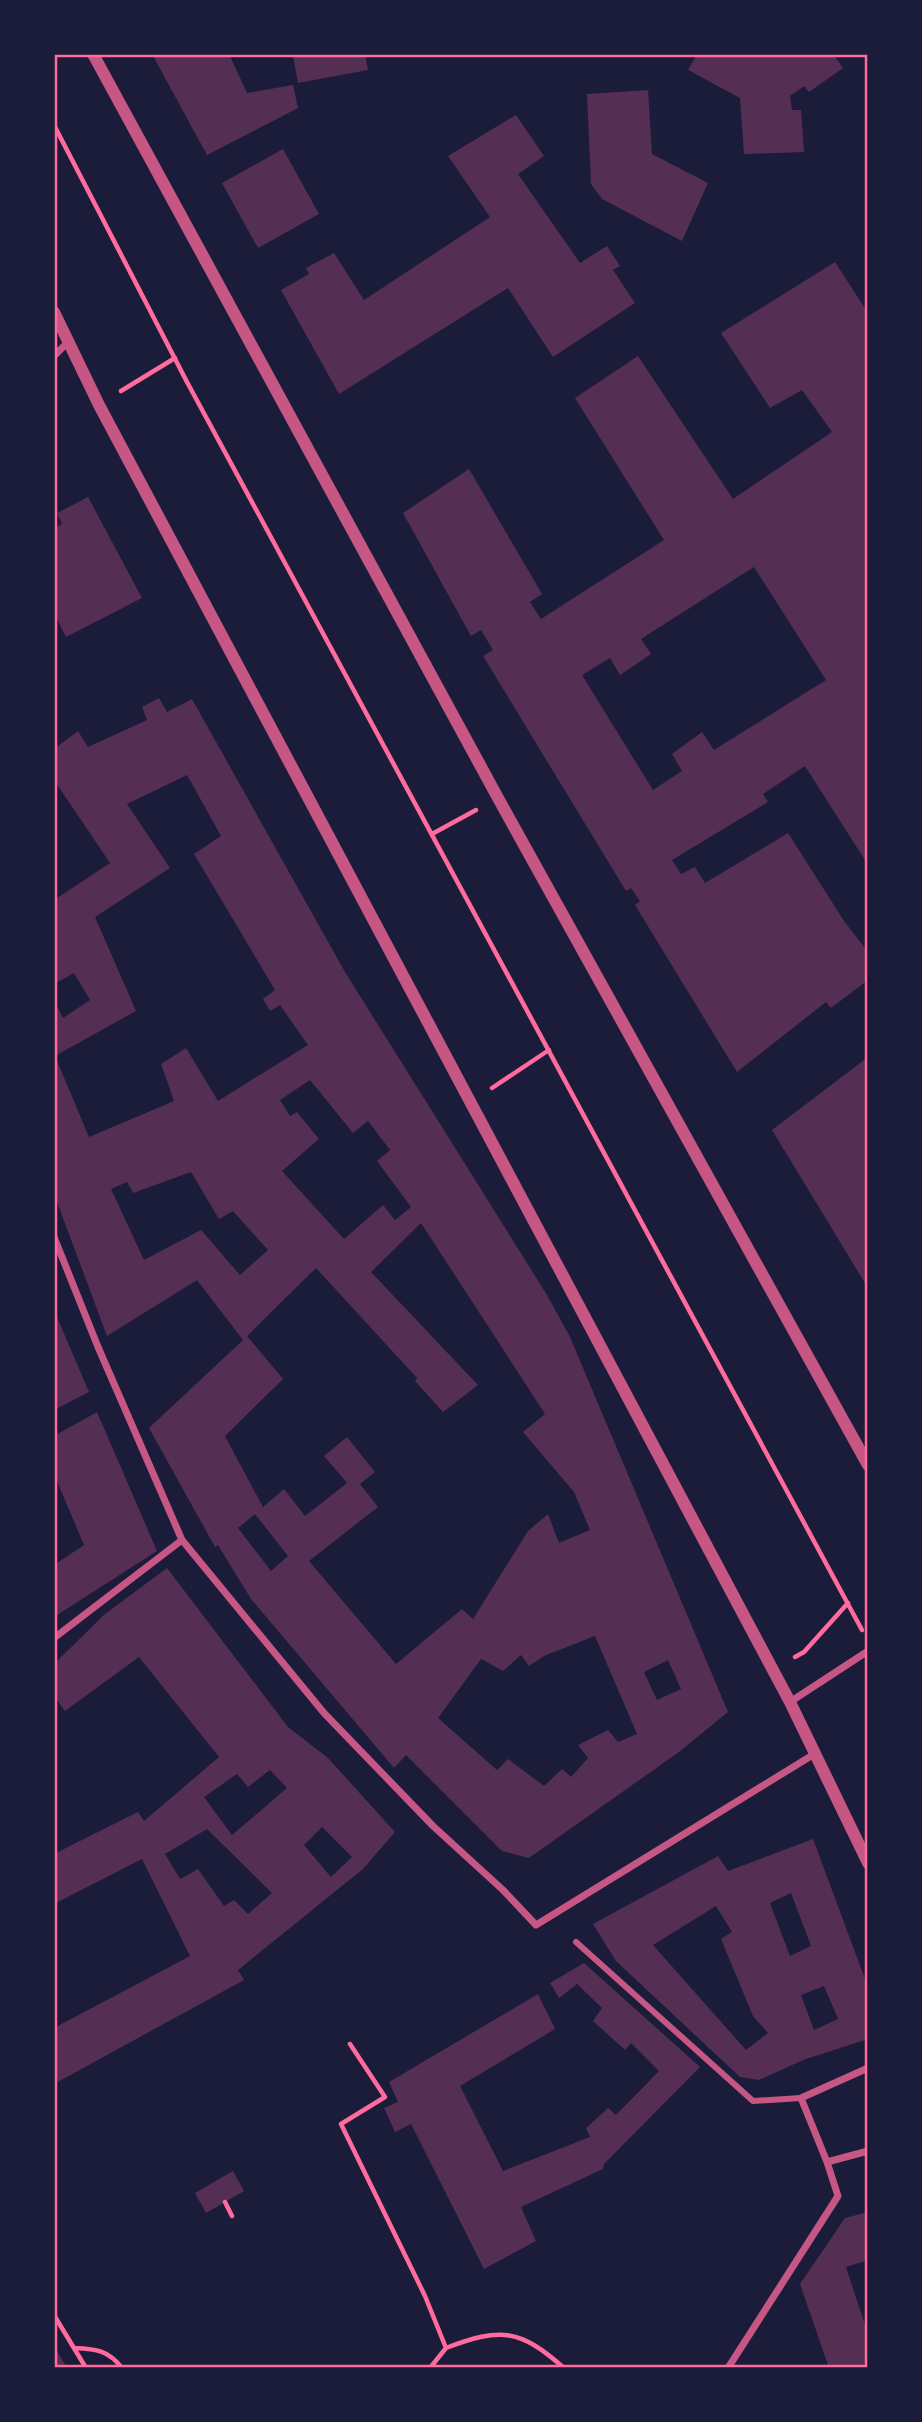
<svg xmlns="http://www.w3.org/2000/svg" width="922" height="2422" font-family="Inter,sans-serif">
	<style>
		.building { fill: #542f53; fill-rule: evenodd }
		.lines { fill: none; stroke-linecap: round; stroke-linejoin: round }
		.path { stroke: #ff6b9d; stroke-width: 4.5 }
		.pedestrian { stroke: #c65784; stroke-width: 6 }
		.minor { stroke: #c65784; stroke-width: 7 }
		.tertiary { stroke: #c65784; stroke-width: 12 }
		.neatline { fill: none; stroke: #ff6b9d; stroke-width: 2.5 }
	</style>
	<rect width="100%" height="100%" fill="#1b1b3a"/>
	<path class="building" d="M 152,54 L 229,54 L 247,93 L 293,85 L 298,108 L 207,155 Z
		M 301,54 L 365,54 L 368,70 L 298,83 L 293,56 Z
		M 697,54 L 833,54 L 843,68 L 809,92 L 804,86 L 790,96 L 792,110 L 801,110 L 804,152 L 744,154 L 740,98 L 688,70 Z
		M 648,90 L 652,154 L 708,183 L 682,241 L 602,199 L 591,184 L 587,94 Z
		M 516,115 L 544,156 L 518,174 L 580,263 L 607,246 L 620,266 L 613,270 L 635,303 L 553,357 L 508,288 L 339,394 L 281,290 L 309,274 L 306,268 L 334,253 L 364,300 L 490,217 L 448,156 Z
		M 283,149 L 319,214 L 258,248 L 222,183 Z
		M 835,262 L 868,313 L 868,865 L 805,766 L 763,794 L 768,802 L 672,860 L 681,874 L 695,867 L 705,883 L 788,833 L 844,921 L 868,952 L 868,980 L 831,1008 L 826,1002 L 737,1072 L 635,905 L 640,901 L 631,888 L 626,891 L 483,656 L 493,650 L 481,630 L 471,636 L 403,513 L 469,469 L 542,594 L 530,602 L 541,619 L 664,540 L 575,398 L 638,356 L 733,499 L 832,432 L 802,390 L 770,408 L 721,333 ZM 754,567 L 826,680 L 714,750 L 702,732 L 672,754 L 682,771 L 653,790 L 582,675 L 610,658 L 620,675 L 651,654 L 641,639 Z
		M 88,497 L 142,598 L 66,637 L 54,613 L 54,528 L 62,524 L 57,513 Z
		M 159,698 L 167,712 L 192,699 L 345,972 L 547,1295 L 570,1337 L 728,1712 L 679,1752 L 529,1858 L 502,1851 L 406,1755 L 394,1768 L 251,1599 L 218,1545 L 215,1547 L 149,1428 L 243,1340 L 197,1280 L 107,1336 L 54,1194 L 54,1000 L 63,1018 L 90,1000 L 74,973 L 54,984 L 54,900 L 110,863 L 54,780 L 54,749 L 78,731 L 88,747 L 147,720 L 142,707 ZM 187,775 L 221,836 L 194,854 L 275,990 L 263,999 L 270,1011 L 280,1005 L 308,1045 L 218,1101 L 186,1048 L 161,1064 L 174,1101 L 89,1137 L 55,1056 L 136,1011 L 95,917 L 170,868 L 127,804 ZM 310,1080 L 353,1133 L 368,1121 L 390,1150 L 377,1161 L 411,1207 L 395,1220 L 383,1205 L 344,1239 L 282,1171 L 319,1139 L 297,1112 L 290,1116 L 280,1100 ZM 191,1172 L 219,1219 L 233,1211 L 268,1250 L 240,1275 L 201,1230 L 144,1260 L 111,1189 L 127,1182 L 133,1193 ZM 421,1223 L 545,1414 L 523,1432 L 574,1492 L 590,1530 L 559,1543 L 548,1514 L 528,1531 L 473,1619 L 462,1609 L 396,1664 L 309,1561 L 378,1507 L 360,1484 L 375,1472 L 347,1437 L 324,1456 L 347,1483 L 305,1516 L 284,1489 L 263,1507 L 225,1436 L 283,1379 L 247,1336 L 316,1268 L 417,1378 L 415,1381 L 443,1412 L 478,1385 L 371,1272 ZM 255,1514 L 288,1556 L 271,1571 L 238,1528 ZM 595,1636 L 637,1734 L 618,1742 L 608,1730 L 578,1745 L 588,1758 L 571,1777 L 562,1769 L 544,1786 L 508,1759 L 497,1770 L 438,1718 L 481,1659 L 503,1671 L 521,1655 L 529,1666 L 544,1656 ZM 668,1660 L 681,1689 L 657,1700 L 644,1672 Z
		M 868,1057 L 868,1288 L 772,1130 Z
		M 54,1310 L 89,1392 L 54,1410 Z
		M 97,1412 L 157,1551 L 54,1617 L 54,1565 L 84,1545 L 54,1474 L 54,1436 Z
		M 167,1568 L 288,1727 L 328,1758 L 395,1832 L 363,1869 L 238,1970 L 244,1980 L 54,2084 L 54,2028 L 190,1956 L 142,1859 L 54,1904 L 54,1854 L 138,1812 L 144,1821 L 219,1757 L 139,1657 L 65,1711 L 54,1696 L 54,1664 L 105,1614 ZM 270,1770 L 287,1788 L 232,1835 L 204,1797 L 237,1774 L 248,1787 ZM 322,1827 L 352,1857 L 331,1877 L 304,1845 ZM 207,1829 L 272,1893 L 248,1914 L 234,1900 L 224,1906 L 198,1869 L 180,1879 L 165,1854 Z
		M 813,1839 L 868,1987 L 868,2039 L 803,2060 L 759,2080 L 740,2077 L 616,1961 L 593,1924 L 718,1856 L 728,1871 ZM 791,1893 L 811,1946 L 790,1956 L 770,1903 ZM 716,1906 L 732,1932 L 721,1939 L 753,2016 L 768,2033 L 746,2050 L 653,1945 ZM 824,1986 L 838,2019 L 814,2030 L 801,1995 Z
		M 584,1963 L 700,2067 L 604,2164 L 603,2169 L 521,2207 L 536,2241 L 484,2269 L 411,2124 L 395,2132 L 384,2108 L 398,2102 L 389,2082 L 538,1994 L 555,2029 L 460,2086 L 503,2171 L 590,2137 L 586,2128 L 608,2108 L 616,2115 L 659,2071 L 631,2043 L 625,2050 L 593,2021 L 602,2008 L 577,1984 L 559,1998 L 550,1983 Z
		M 233,2171 L 244,2191 L 206,2213 L 195,2193 Z
		M 868,2212 L 868,2260 L 846,2267 L 868,2334 L 868,2368 L 829,2368 L 800,2284 L 845,2218 Z
		M 54,2346 L 67,2368 L 54,2368 Z"/>
	<g class="lines">
		<path class="path" d="M 54,125 L 187,382 L 862,1630
			M 121,391 L 175,358
			M 432,834 L 476,810
			M 492,1088 L 549,1050
			M 795,1657 L 804,1652 L 848,1603
			M 350,2044 L 385,2097 L 341,2124 L 425,2296 L 446,2348 L 430,2368
			M 225,2202 L 232,2216
			M 54,2315 L 86,2368
			M 75,2348 C 96,2349 108,2350 122,2368
			M 446,2348 C 501,2327 520,2329 564,2368"/>
		<path class="pedestrian" d="M 576,1942 L 753,2101 L 801,2098"/>
		<path class="minor" d="M 54,356 L 69,341
			M 54,1237 L 98,1347 L 182,1540 L 324,1713 L 433,1826 L 503,1890 L 536,1925 L 816,1753
			M 54,1638 L 182,1540
			M 790,1702 L 868,1651
			M 868,2068 L 801,2098 L 827,2162 L 868,2151
			M 728,2368 L 838,2196 L 827,2162"/>
		<path class="tertiary" d="M 93,54 L 498,798 L 868,1465
			M 54,312 L 99,405 L 790,1702 L 868,1863"/>
	</g>
	<rect width="922" height="2422" fill="none" stroke="#1b1b3a" stroke-width="112"/>
	<rect x="56" y="56" width="810" height="2310" class="neatline"/>
</svg>
